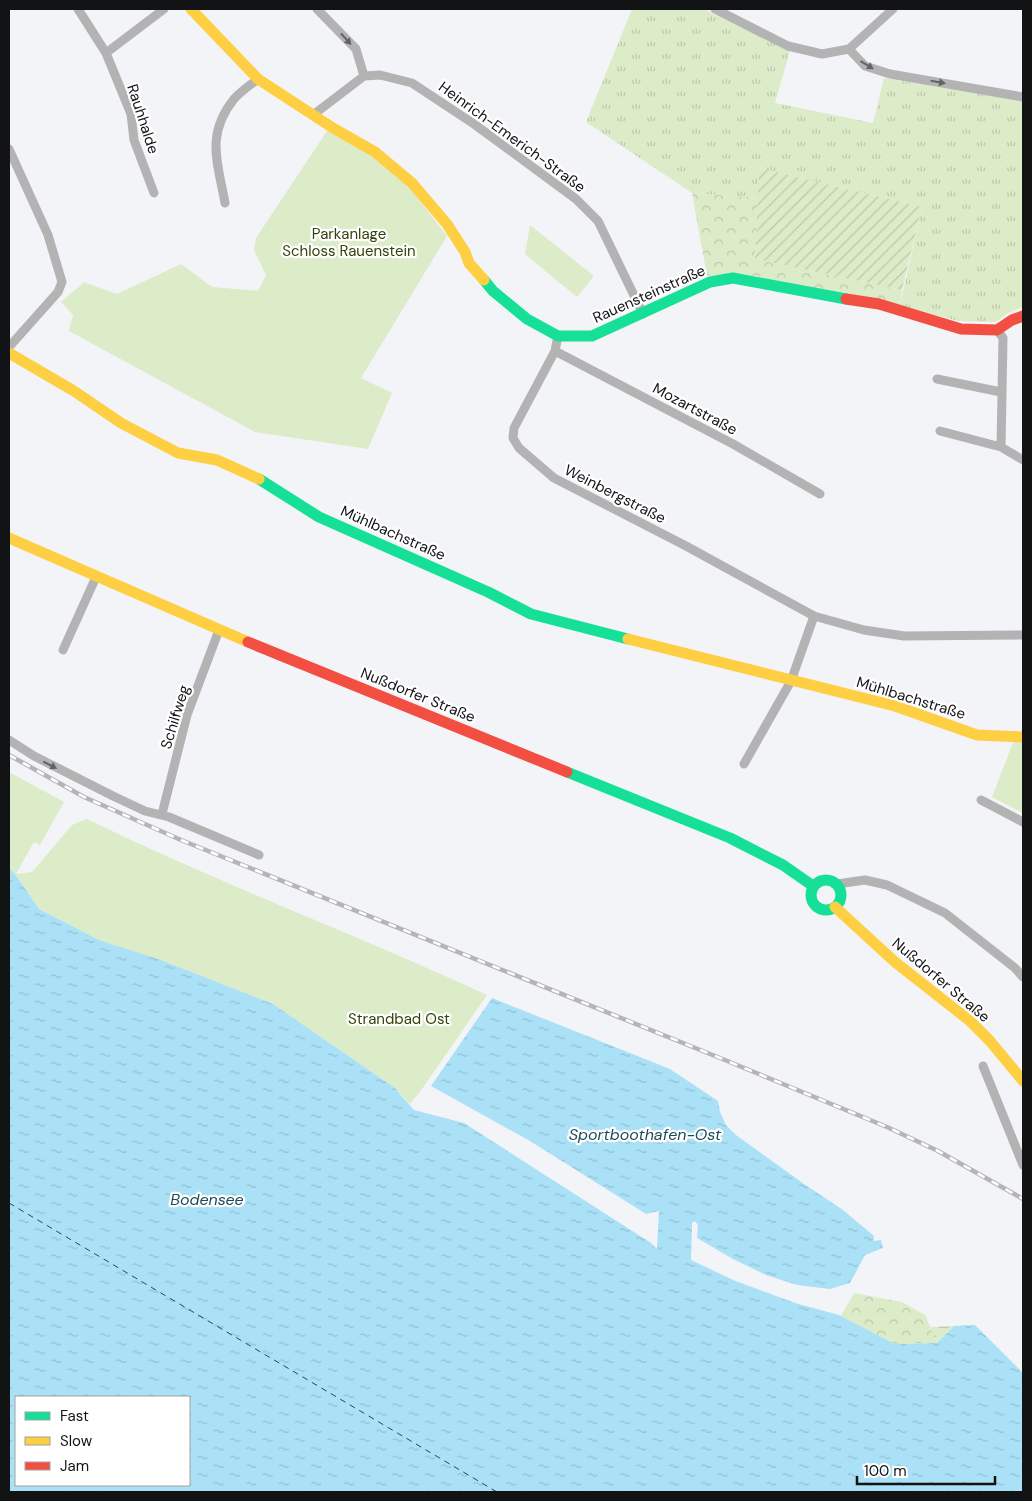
<svg xmlns="http://www.w3.org/2000/svg" width="1032" height="1501" font-family="'DM Sans',sans-serif">
	<style>
		.grass { fill: url(#grass-tufts) }
		.forest { fill: url(#forest-crowns) }
		.wetland { fill: url(#wetland-marsh) }
		.park { fill: #dcebc8 }
		.garden { fill: url(#garden-furrows) }
		.water { fill: url(#water-ripples); fill-rule: evenodd }
		.lines { fill: none; stroke-linecap: round; stroke-linejoin: round }
		.ferry { stroke: #1e4b5b; stroke-width: 1; stroke-dasharray: 6 5; stroke-linecap: butt }
		.street { stroke: #b3b3b4; stroke-width: 9 }
		.fast { stroke: #16e098; stroke-width: 11 }
		.slow { stroke: #ffcf43; stroke-width: 11 }
		.jam { stroke: #f24e42; stroke-width: 11 }
		.rail-casing { stroke: #b5b4b6; stroke-width: 4.5 }
		.rail { stroke: #fff; stroke-width: 2.5; stroke-dasharray: 8; stroke-linecap: butt }
		.oneway { fill: #626364 }
		.labels { text-anchor: middle; dominant-baseline: central; stroke-width: 4.5; stroke-linejoin: round; paint-order: stroke }
		.street-label { font-size: 15px; fill: #121315; stroke: #fff }
		.park-label { font-size: 15px; fill: #324308; stroke: #fff }
		.water-label { font-size: 16px; font-style: italic; fill: #1e4b5b; stroke: #fff }
	</style>
	<defs>
		<pattern id="grass-tufts" width="24" height="20" patternUnits="userSpaceOnUse" patternTransform="scale(1.25)"><rect width="24" height="20" fill="#dcebc8"/><path d="M3 7l-1-3M5 7V3M7 7l1-3M15 17l-1-3M17 17v-4M19 17l1-3" fill="none" stroke="#bcc9ab"/></pattern>
		<pattern id="forest-crowns" width="20" height="18" patternUnits="userSpaceOnUse" patternTransform="scale(1.25)"><rect width="20" height="18" fill="#dcebc8"/><path d="M2 6a3 3 0 1 1 6 0M12 15a3 3 0 1 1 6 0" fill="none" stroke="#bcc9ab"/></pattern>
		<pattern id="wetland-marsh" width="20" height="14" patternUnits="userSpaceOnUse" patternTransform="scale(1.25)"><rect width="20" height="14" fill="#dcebc8"/><path d="M1 5h8M5 5V1M11 12h8M15 12V8" fill="none" stroke="#bcc9ab"/></pattern>
		<pattern id="garden-furrows" width="10" height="10" patternUnits="userSpaceOnUse" patternTransform="scale(1.25)"><rect width="10" height="10" fill="#dcebc8"/><path d="M-1 1l2-2M0 10L10 0M9 11l2-2" fill="none" stroke="#bcc9ab"/></pattern>
		<pattern id="water-ripples" width="26" height="14" patternUnits="userSpaceOnUse" patternTransform="scale(1.25)"><rect width="26" height="14" fill="#aae1f6"/><path d="M2 4q2-2 4 0t4 0M15 11q2-2 4 0t4 0" fill="none" stroke="#91c0d2"/></pattern>
	</defs>
	<rect width="100%" height="100%" fill="#f3f4f7"/>
	<path class="grass" d="M 632,9 L 704,9 L 790,51 L 775,103 L 873,123 L 884,78 L 1023,101 L 1023,307 L 1008,313 L 996,322 L 958,321 L 900,305 L 922,207 L 759,168 L 758,198 L 692,193 L 586,122 Z"/>
	<path class="forest" d="M 692,193 L 758,198 L 755,259 L 902,290 L 900,305 L 738,273 L 707,276 Z
		M 854,1293 L 902,1302 L 925,1315 L 937,1343 L 895,1344 L 841,1316 Z"/>
	<path class="wetland" d="M 954,1326 L 937,1343 L 930,1327 Z"/>
	<path class="park" d="M 327,131 L 371,156 L 410,188 L 447,236 L 361,378 L 392,393 L 368,449 L 255,432 L 69,331 L 73,315 L 61,302 L 84,282 L 117,294 L 181,264 L 212,287 L 258,291 L 266,275 L 254,250 L 256,238 Z
		M 530,225 L 594,276 L 577,297 L 525,254 Z
		M 1023,739 L 1023,813 L 992,797 L 1014,740 Z
		M 9,772 L 64,802 L 40,845 L 34,842 L 16,874 L 32,872 L 72,825 L 87,819 C 218,883 355,934 487,995 L 422,1089 L 410,1104 L 395,1088 L 273,1004 L 161,960 L 99,940 L 39,909 L 15,874 L 9,868 Z"/>
	<path class="garden" d="M 759,168 L 922,207 L 902,290 L 755,259 Z"/>
	<path class="water" d="M 9,868 L 15,874 L 39,909 L 99,940 L 161,960 L 273,1004 L 395,1088 L 414,1110 L 464,1123 L 651,1243 L 657,1249 L 659,1211 L 646,1214 L 530,1141 L 431,1086 L 492,998 L 670,1069 L 718,1101 L 720,1112 L 726,1125 L 736,1135 L 804,1184 L 843,1210 L 874,1236 L 873,1241 L 881,1240 L 883,1248 L 865,1255 L 850,1283 L 830,1289 L 797,1285 L 766,1275 L 733,1259 L 697,1238 L 698,1225 L 695,1221 L 692,1223 L 692,1226 L 691,1260 L 733,1280 L 795,1303 L 839,1315 L 895,1344 L 937,1343 L 954,1326 L 975,1325 L 1023,1373 L 1023,1492 L 9,1492 ZM 16,1397 L 189,1397 L 189,1485 L 16,1485 Z"/>
	<g class="lines">
		<path class="ferry" d="M 9,1203 L 497,1492"/>
		<path class="street" d="M 78,9 L 106,53
			M 317,9 L 356,49 L 364,76
			M 715,9 L 788,46 L 822,54 L 849,49 L 893,9
			M 849,49 L 865,66 L 890,74 L 1023,97
			M 313,115 L 364,76 L 380,75 L 412,83 L 474,124 L 576,199 L 598,221 L 643,314
			M 9,149 L 48,235 L 62,282 L 58,292 L 9,347
			M 154,193 L 134,140 L 131,114 L 106,53 L 164,9
			M 225,203 C 218,163 205,135 234,99 C 240,92 250,85 258,79
			M 997,330 L 1003,338 L 1001,447 L 1023,460
			M 558,336 L 555,351 L 514,428 L 513,438 L 519,448 L 554,478 L 686,546 L 814,616 L 791,681 L 744,764
			M 555,351 L 733,444 L 820,494
			M 937,379 L 1001,392
			M 940,431 L 1001,447
			M 814,616 L 864,630 L 904,636 L 1023,635
			M 63,650 L 96,577
			M 9,740 L 34,756 L 113,796 L 145,811 L 169,817 L 259,855
			M 981,800 L 1023,822
			M 162,814 L 187,715 L 219,630
			M 837,884 L 865,880 L 887,885 L 945,913 L 1015,968 L 1023,977
			M 983,1066 L 1023,1165"/>
		<path class="fast" d="M 484,280 L 493,291 L 527,319 L 558,336 L 592,336 L 710,282 L 733,278 L 846,299
			M 259,479 L 319,517 L 488,592 L 531,614 L 628,639
			M 567,772 L 730,838 L 783,865 L 813,886
			M811 895a15 15 0 1 1 30 0a15 15 0 1 1-30 0Z"/>
		<path class="slow" d="M 191,9 L 258,79 L 333,128 L 375,152 L 412,183 L 447,224 L 465,252 L 469,263 L 484,280
			M 9,353 L 74,391 L 121,423 L 178,453 L 217,460 L 259,479
			M 9,538 L 248,642
			M 628,639 L 895,706 L 977,735 L 1023,737
			M 835,907 L 895,962 L 970,1021 L 990,1041 L 1023,1081"/>
		<path class="jam" d="M 846,299 L 879,304 L 961,329 L 997,330 L 1012,320 L 1023,316
			M 248,642 L 567,772"/>
		<g class="rail-casing">
			<path id="rail" d="M 9,755 L 84,797 L 181,840 L 720,1058 L 887,1127 L 938,1151 L 1023,1199"/>
		</g>
		<use href="#rail" class="rail"/>
	</g>
	<defs><path id="oneway-solid" d="M-6-.8H1V-3.2L6.5 0L1 3.2V.8H-6Z" transform="scale(1.25)"/></defs>
	<g class="oneway">
		<use href="#oneway-solid" transform="translate(346 39) rotate(47)"/>
		<use href="#oneway-solid" transform="translate(867 65) rotate(31)"/>
		<use href="#oneway-solid" transform="translate(938 82) rotate(10)"/>
		<use href="#oneway-solid" transform="translate(50 765) rotate(27)"/>
	</g>
	<g class="labels">
		<g class="street-label">
			<text transform="translate(143 119) rotate(72)">Rauhhalde</text>
			<text transform="translate(512 137) rotate(36)">Heinrich-Emerich-Straße</text>
			<text transform="translate(649 294) rotate(-24)">Rauensteinstraße</text>
			<text transform="translate(695 409) rotate(28)">Mozartstraße</text>
			<text transform="translate(615 494) rotate(27)">Weinbergstraße</text>
			<text transform="translate(393 533) rotate(24)">Mühlbachstraße</text>
			<text transform="translate(418 695) rotate(22)">Nußdorfer Straße</text>
			<text transform="translate(911 698) rotate(17)">Mühlbachstraße</text>
			<text transform="translate(175 717) rotate(-73)">Schilfweg</text>
			<text transform="translate(941 980) rotate(40)">Nußdorfer Straße</text>
		</g>
		<g class="park-label">
			<text x="349" y="234">Parkanlage<tspan x="349" dy="17">Schloss Rauenstein</tspan></text>
			<text x="399" y="1019">Strandbad Ost</text>
		</g>
		<g class="water-label">
			<text x="645" y="1134">Sportboothafen-Ost</text>
			<text x="207" y="1199">Bodensee</text>
		</g>
	</g>
	<rect width="1032" height="1501" fill="none" stroke="#121315" stroke-width="20"/>
	<rect x="15" y="1396" width="175" height="90" fill="#ffffff" stroke="#a0a1a1"/>
	<rect x="25" y="1412" width="25" height="8" fill="#16e098" stroke="#a0a1a1"/>
	<text x="60" y="1421" font-size="15" fill="#121315">Fast</text>
	<rect x="25" y="1437" width="25" height="8" fill="#ffcf43" stroke="#a0a1a1"/>
	<text x="60" y="1446" font-size="15" fill="#121315">Slow</text>
	<rect x="25" y="1462" width="25" height="8" fill="#f24e42" stroke="#a0a1a1"/>
	<text x="60" y="1471" font-size="15" fill="#121315">Jam</text>
	<path d="M857 1476v8h138v-8" fill="none" stroke="#121315" stroke-width="2.5"/>
	<text x="864" y="1476" font-size="15" fill="#121315" stroke="#ffffff" stroke-width="4" paint-order="stroke">100 m</text>
</svg>
